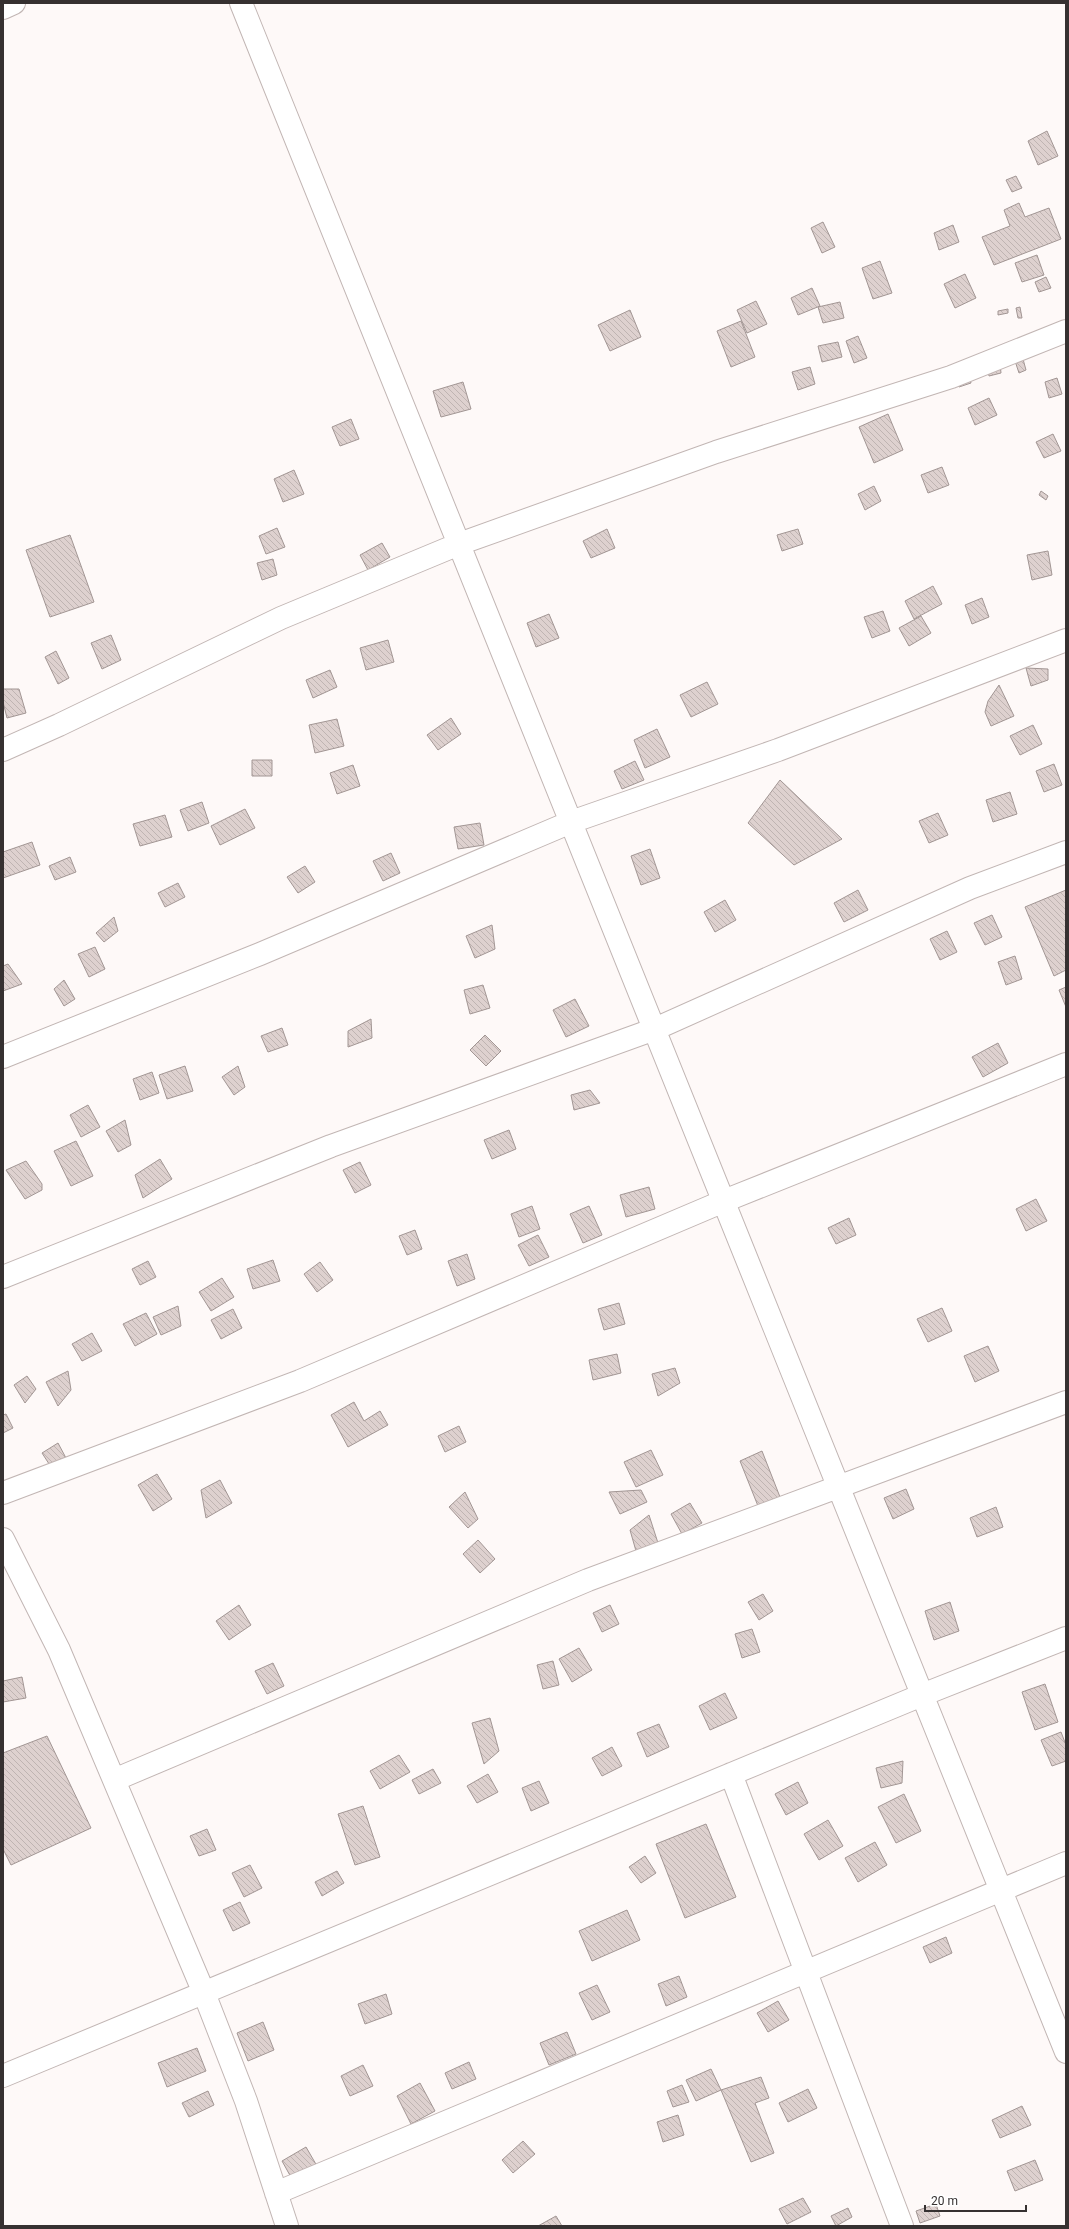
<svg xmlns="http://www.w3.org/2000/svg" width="1069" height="2229" font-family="Roboto,sans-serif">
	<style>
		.building { fill: url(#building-back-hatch); stroke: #a29694 }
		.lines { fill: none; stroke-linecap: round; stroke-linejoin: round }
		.minor-casing { stroke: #c2b6b4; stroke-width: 24 }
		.minor { stroke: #fff; stroke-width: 22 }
	</style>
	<defs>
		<pattern id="building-back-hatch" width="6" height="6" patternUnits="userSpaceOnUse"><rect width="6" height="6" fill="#ded1cf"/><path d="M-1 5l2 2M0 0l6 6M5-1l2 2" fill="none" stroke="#bfb4b2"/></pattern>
	</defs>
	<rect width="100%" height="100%" fill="#fef9f8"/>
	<path class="building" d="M 1047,131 L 1058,156 L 1038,165 L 1028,141 Z
		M 1016,176 L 1022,188 L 1012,192 L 1006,180 Z
		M 1019,203 L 1025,217 L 1049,208 L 1061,239 L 994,265 L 982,237 L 1010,226 L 1004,210 Z
		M 823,222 L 835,247 L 822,253 L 811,228 Z
		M 953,225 L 959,242 L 939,250 L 934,233 Z
		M 1037,255 L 1044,275 L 1022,282 L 1015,263 Z
		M 880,261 L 892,293 L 873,299 L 862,268 Z
		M 965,274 L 976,298 L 955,308 L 944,284 Z
		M 1046,277 L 1051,288 L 1039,292 L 1035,282 Z
		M 812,288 L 820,306 L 798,315 L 791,298 Z
		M 756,301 L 767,324 L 747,333 L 737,310 Z
		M 840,302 L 844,318 L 823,323 L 818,307 Z
		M 1020,307 L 1022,318 L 1018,318 L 1016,308 Z
		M 1008,309 L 1008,313 L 998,315 L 998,311 Z
		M 630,310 L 641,337 L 610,351 L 598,325 Z
		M 741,321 L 755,357 L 731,367 L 717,331 Z
		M 858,336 L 867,358 L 854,363 L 846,341 Z
		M 838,342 L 842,357 L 822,362 L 818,346 Z
		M 1023,359 L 1026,370 L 1019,373 L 1015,361 Z
		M 1000,363 L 1001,373 L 989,376 L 987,365 Z
		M 810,367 L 815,384 L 798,390 L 792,372 Z
		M 969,375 L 971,383 L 959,387 L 957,379 Z
		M 1057,378 L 1062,394 L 1049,398 L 1045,382 Z
		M 463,382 L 471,409 L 441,417 L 433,391 Z
		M 989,398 L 997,415 L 975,425 L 968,408 Z
		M 888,414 L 903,450 L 874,463 L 859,427 Z
		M 351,419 L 359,439 L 340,446 L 332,427 Z
		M 1053,434 L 1061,451 L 1044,458 L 1036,442 Z
		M 942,467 L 949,485 L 928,493 L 921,475 Z
		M 294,470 L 304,494 L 283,502 L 274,479 Z
		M 874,486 L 881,501 L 865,510 L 858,494 Z
		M 1041,491 L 1048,496 L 1046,500 L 1039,495 Z
		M 277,528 L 285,547 L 266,554 L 259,536 Z
		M 607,529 L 615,548 L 591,558 L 583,541 Z
		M 798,529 L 803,544 L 782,551 L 777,535 Z
		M 70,535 L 94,602 L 50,617 L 26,550 Z
		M 382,543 L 390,557 L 368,570 L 360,555 Z
		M 1048,551 L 1052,575 L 1032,580 L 1027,555 Z
		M 273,559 L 277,575 L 262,580 L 257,563 Z
		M 933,586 L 942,604 L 914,619 L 905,601 Z
		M 982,598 L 989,617 L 972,624 L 965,605 Z
		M 883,611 L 890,631 L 872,638 L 864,617 Z
		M 549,614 L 559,638 L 536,647 L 527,623 Z
		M 921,616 L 931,633 L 909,646 L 899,628 Z
		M 111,635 L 121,660 L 102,669 L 91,643 Z
		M 388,640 L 394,662 L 366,670 L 360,648 Z
		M 56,651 L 69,678 L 58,684 L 45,657 Z
		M 1026,668 L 1048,669 L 1048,680 L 1031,686 Z
		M 330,670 L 337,687 L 313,698 L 306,680 Z
		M 707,682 L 718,704 L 691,717 L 680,695 Z
		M 999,685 L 1014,716 L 991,726 L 985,712 L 988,701 Z
		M 3,689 L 19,689 L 26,713 L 7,718 L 3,702 Z
		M 451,718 L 461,734 L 438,750 L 427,735 Z
		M 337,719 L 344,746 L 315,753 L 309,725 Z
		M 1033,725 L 1042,744 L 1020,755 L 1010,736 Z
		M 657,729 L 670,757 L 645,768 L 634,740 Z
		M 252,760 L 272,760 L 272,776 L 252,776 Z
		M 635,761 L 644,780 L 622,789 L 614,771 Z
		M 1054,764 L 1062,785 L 1044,792 L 1036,771 Z
		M 353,765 L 360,786 L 337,794 L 330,773 Z
		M 780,780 L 842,839 L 794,865 L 748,823 Z
		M 1010,792 L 1017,814 L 993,822 L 986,800 Z
		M 202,802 L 209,823 L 188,831 L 180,810 Z
		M 245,809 L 255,828 L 220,845 L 211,826 Z
		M 938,813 L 948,835 L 929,843 L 919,821 Z
		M 165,815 L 172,837 L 140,846 L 133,824 Z
		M 480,823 L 484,845 L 458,849 L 454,827 Z
		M 32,842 L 40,865 L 3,878 L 3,852 Z
		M 650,849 L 660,878 L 641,885 L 631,856 Z
		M 391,853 L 400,873 L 383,881 L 373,861 Z
		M 70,857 L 76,872 L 55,880 L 49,866 Z
		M 305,866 L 315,882 L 298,893 L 287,877 Z
		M 178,883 L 185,897 L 165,907 L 158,893 Z
		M 858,890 L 868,910 L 844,922 L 834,903 Z
		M 1066,890 L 1066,970 L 1054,976 L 1025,907 Z
		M 725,900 L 736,920 L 715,932 L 704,912 Z
		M 992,915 L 1002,937 L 985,945 L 974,923 Z
		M 114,917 L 118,931 L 104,942 L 96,933 Z
		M 492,925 L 495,949 L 475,958 L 466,936 Z
		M 947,931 L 957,952 L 940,960 L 930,939 Z
		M 95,947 L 105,969 L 89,977 L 78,954 Z
		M 1015,956 L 1022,979 L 1006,985 L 998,962 Z
		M 8,964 L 22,984 L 3,991 L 3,966 Z
		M 64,980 L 75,999 L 64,1006 L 54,989 Z
		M 483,985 L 490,1008 L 470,1014 L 464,990 Z
		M 1066,987 L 1066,1007 L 1059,990 Z
		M 575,999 L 589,1026 L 566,1037 L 553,1010 Z
		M 371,1019 L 372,1038 L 348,1047 L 348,1031 Z
		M 282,1028 L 288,1045 L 268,1052 L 261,1036 Z
		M 485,1035 L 501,1051 L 486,1066 L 470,1050 Z
		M 998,1043 L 1008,1063 L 983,1077 L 972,1057 Z
		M 185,1066 L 193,1091 L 167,1099 L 159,1075 Z
		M 238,1066 L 245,1087 L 234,1095 L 222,1077 Z
		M 152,1072 L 159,1093 L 140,1100 L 133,1079 Z
		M 590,1090 L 600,1103 L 574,1110 L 571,1095 Z
		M 88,1105 L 100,1127 L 81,1137 L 70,1115 Z
		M 125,1120 L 131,1145 L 118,1152 L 106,1131 Z
		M 509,1130 L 516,1149 L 492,1159 L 484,1140 Z
		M 76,1141 L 93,1176 L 71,1186 L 54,1151 Z
		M 160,1159 L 172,1179 L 143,1198 L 135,1175 Z
		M 26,1161 L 42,1184 L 42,1190 L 25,1199 L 6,1170 Z
		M 360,1162 L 371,1185 L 355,1193 L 343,1170 Z
		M 649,1187 L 655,1209 L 626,1217 L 620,1195 Z
		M 1036,1199 L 1047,1221 L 1026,1231 L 1016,1209 Z
		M 532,1206 L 540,1229 L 519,1237 L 511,1214 Z
		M 589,1206 L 602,1235 L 583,1243 L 570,1214 Z
		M 849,1218 L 856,1235 L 836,1244 L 828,1228 Z
		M 415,1230 L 422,1249 L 407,1255 L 399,1236 Z
		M 538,1235 L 549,1257 L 529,1266 L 518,1245 Z
		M 467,1254 L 475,1279 L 457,1286 L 448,1261 Z
		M 273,1260 L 280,1281 L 253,1289 L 247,1269 Z
		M 148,1261 L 156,1277 L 140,1285 L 132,1269 Z
		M 320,1262 L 333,1280 L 317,1292 L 304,1274 Z
		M 222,1278 L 234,1297 L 211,1311 L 199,1292 Z
		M 619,1303 L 625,1324 L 604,1330 L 598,1309 Z
		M 178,1306 L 181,1326 L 161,1335 L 153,1317 Z
		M 942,1308 L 952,1331 L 928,1342 L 917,1319 Z
		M 233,1309 L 242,1328 L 221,1339 L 211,1320 Z
		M 146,1313 L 157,1334 L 135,1346 L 123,1324 Z
		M 92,1333 L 102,1351 L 82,1361 L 72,1344 Z
		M 988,1346 L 999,1371 L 975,1382 L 964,1356 Z
		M 617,1354 L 621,1373 L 593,1380 L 589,1360 Z
		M 675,1368 L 680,1383 L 658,1396 L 652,1374 Z
		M 68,1371 L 71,1390 L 58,1406 L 46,1382 Z
		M 27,1376 L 36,1389 L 25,1403 L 14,1385 Z
		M 354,1402 L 364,1421 L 380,1411 L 388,1425 L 348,1447 L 331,1415 Z
		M 6,1414 L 13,1428 L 3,1433 L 3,1415 Z
		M 459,1426 L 466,1442 L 445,1452 L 438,1436 Z
		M 58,1443 L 66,1458 L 51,1467 L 42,1453 Z
		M 651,1450 L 663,1475 L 636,1487 L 624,1462 Z
		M 762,1451 L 780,1497 L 760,1511 L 740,1461 Z
		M 157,1474 L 172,1499 L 153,1511 L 138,1485 Z
		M 220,1480 L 232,1503 L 206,1518 L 201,1490 Z
		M 906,1489 L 914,1509 L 893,1519 L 884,1498 Z
		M 641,1490 L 647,1502 L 620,1514 L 609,1492 Z
		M 465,1492 L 478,1519 L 468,1528 L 449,1507 Z
		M 690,1503 L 702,1523 L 682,1534 L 671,1514 Z
		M 996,1507 L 1003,1527 L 977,1537 L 970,1518 Z
		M 649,1515 L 658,1543 L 636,1551 L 630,1530 Z
		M 478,1540 L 495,1559 L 480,1573 L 463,1554 Z
		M 763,1594 L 773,1611 L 759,1620 L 748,1602 Z
		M 950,1602 L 959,1631 L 934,1640 L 925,1611 Z
		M 239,1605 L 251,1625 L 229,1640 L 216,1621 Z
		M 610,1605 L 619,1624 L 602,1632 L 593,1613 Z
		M 752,1629 L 760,1652 L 742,1658 L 735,1634 Z
		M 579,1648 L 592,1670 L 572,1682 L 559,1659 Z
		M 553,1661 L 559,1685 L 543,1689 L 537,1665 Z
		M 273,1663 L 284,1686 L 267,1694 L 255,1671 Z
		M 22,1677 L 26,1698 L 3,1702 L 3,1681 Z
		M 1045,1684 L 1058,1722 L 1035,1730 L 1022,1692 Z
		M 725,1693 L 737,1718 L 710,1730 L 699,1706 Z
		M 490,1718 L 499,1751 L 484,1764 L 472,1723 Z
		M 659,1724 L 669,1747 L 647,1757 L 637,1733 Z
		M 1061,1732 L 1066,1745 L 1066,1761 L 1052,1766 L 1041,1740 Z
		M 47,1736 L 91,1828 L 11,1865 L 3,1849 L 3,1753 Z
		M 612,1747 L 622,1766 L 602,1776 L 592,1758 Z
		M 399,1755 L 410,1772 L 380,1789 L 370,1771 Z
		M 903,1761 L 902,1783 L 881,1788 L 876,1768 Z
		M 433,1769 L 441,1783 L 419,1794 L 412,1780 Z
		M 488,1774 L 498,1792 L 477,1803 L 467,1786 Z
		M 539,1781 L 549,1803 L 531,1811 L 522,1788 Z
		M 798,1782 L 808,1803 L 786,1815 L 775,1794 Z
		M 904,1794 L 921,1831 L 896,1843 L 878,1807 Z
		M 363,1806 L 380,1857 L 355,1865 L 338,1814 Z
		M 828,1820 L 843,1846 L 819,1860 L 804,1834 Z
		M 706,1824 L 736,1897 L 685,1918 L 656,1844 Z
		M 207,1829 L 216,1850 L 199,1856 L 190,1836 Z
		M 875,1842 L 887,1865 L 858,1882 L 845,1858 Z
		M 645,1856 L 656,1873 L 641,1883 L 629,1867 Z
		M 250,1865 L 262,1888 L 244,1897 L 232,1873 Z
		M 337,1871 L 344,1883 L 322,1896 L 315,1882 Z
		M 240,1902 L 250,1923 L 233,1931 L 223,1910 Z
		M 627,1910 L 640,1940 L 592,1961 L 579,1931 Z
		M 946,1937 L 952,1953 L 930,1963 L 923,1947 Z
		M 679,1976 L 687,1997 L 666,2006 L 658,1984 Z
		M 597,1985 L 610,2012 L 592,2020 L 579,1993 Z
		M 386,1994 L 392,2014 L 365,2024 L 358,2004 Z
		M 778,2001 L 789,2020 L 768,2032 L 757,2013 Z
		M 263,2022 L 274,2050 L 248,2061 L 237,2033 Z
		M 567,2032 L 576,2054 L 549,2065 L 540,2043 Z
		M 197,2048 L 206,2071 L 167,2087 L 158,2063 Z
		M 469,2062 L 476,2079 L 452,2089 L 445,2073 Z
		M 363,2065 L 373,2086 L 350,2096 L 341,2076 Z
		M 711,2069 L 721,2090 L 696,2101 L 686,2080 Z
		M 761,2077 L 769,2098 L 755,2103 L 774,2153 L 751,2162 L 721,2090 Z
		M 420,2083 L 435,2111 L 411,2124 L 397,2096 Z
		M 682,2085 L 689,2102 L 673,2107 L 667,2091 Z
		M 808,2089 L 817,2108 L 788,2122 L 779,2103 Z
		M 208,2091 L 214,2105 L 189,2117 L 182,2103 Z
		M 1022,2106 L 1031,2125 L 1000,2138 L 992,2120 Z
		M 678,2115 L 684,2135 L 663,2142 L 657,2122 Z
		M 523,2141 L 535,2154 L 513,2173 L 502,2160 Z
		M 306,2147 L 317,2166 L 292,2179 L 282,2161 Z
		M 1035,2160 L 1043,2180 L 1015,2191 L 1007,2171 Z
		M 803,2198 L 811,2212 L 787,2224 L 779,2209 Z
		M 936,2204 L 940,2216 L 920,2223 L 916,2211 Z
		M 848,2208 L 852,2217 L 836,2226 L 831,2216 Z
		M 556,2216 L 562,2226 L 538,2226 Z"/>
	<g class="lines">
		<g class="minor-casing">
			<path id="minor" d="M 241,3 L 1066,2052
				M 3,8 L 14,3
				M 3,750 L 59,725 L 281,618 L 459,544 L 716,452 L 951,377 L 1066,331
				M 3,1057 L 260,954 L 571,822 L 778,750 L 1066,640
				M 3,1277 L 331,1146 L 655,1029 L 970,888 L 1066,852
				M 3,1493 L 300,1381 L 724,1201 L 1066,1064
				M 3,1539 L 59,1650 L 204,1993 L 246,2101 L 287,2226
				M 731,1774 L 902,2226
				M 114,1780 L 588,1580 L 1066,1402
				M 3,2076 L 922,1695 L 1066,1638
				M 276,2193 L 1066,1863"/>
		</g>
		<use href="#minor" class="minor"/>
	</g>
	<rect width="1069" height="2229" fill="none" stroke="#363131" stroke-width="8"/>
	<path d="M925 2205v6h101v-6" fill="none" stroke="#363131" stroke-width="2"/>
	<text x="931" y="2205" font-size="12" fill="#363131" stroke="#ffffff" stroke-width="3" paint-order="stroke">20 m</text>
</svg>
